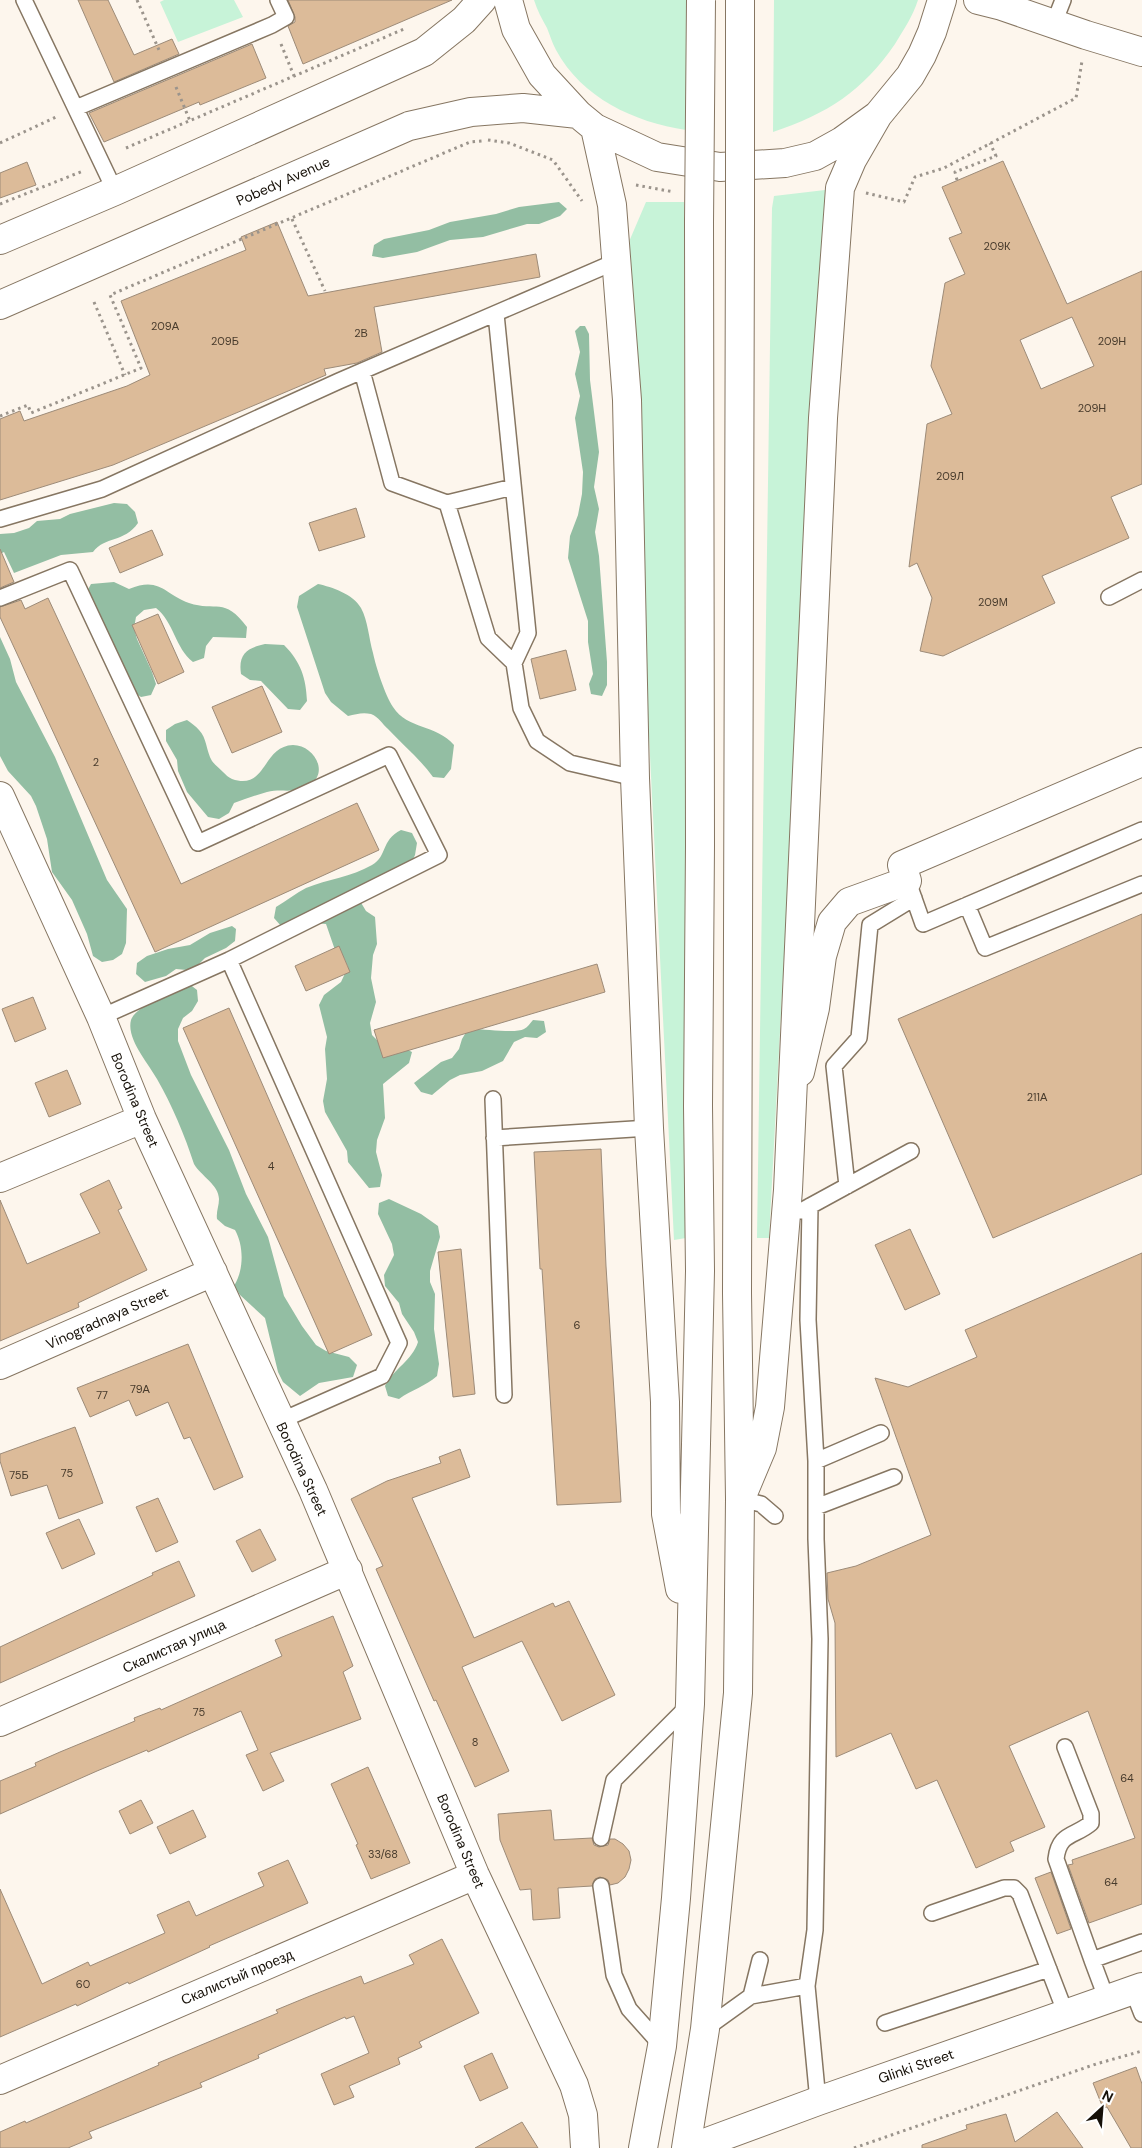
<svg xmlns="http://www.w3.org/2000/svg" width="1142" height="2148" font-family="'DM Sans',sans-serif">
	<style>
		.green { fill: #c7f3d8 }
		.forest { fill: #93bea3 }
		.building { fill: #dcbb99; stroke: #9d8b78; fill-rule: evenodd }
		.lines { fill: none; stroke-linecap: round; stroke-linejoin: round }
		.service-casing { stroke: #867662; stroke-width: 18 }
		.minor-casing { stroke: #867662; stroke-width: 30 }
		.secondary-casing { stroke: #867662; stroke-width: 30 }
		.primary-casing { stroke: #867662; stroke-width: 30 }
		.path { stroke: #9b948c; stroke-width: 3; stroke-dasharray: 2.5 4; stroke-linecap: butt }
		.service { stroke: #fff; stroke-width: 15 }
		.minor { stroke: #fff; stroke-width: 28 }
		.secondary { stroke: #fff; stroke-width: 28 }
		.primary { stroke: #fff; stroke-width: 28 }
		.primary-bridge-casing { stroke: #867662; stroke-width: 30; stroke-linecap: butt }
		.primary-bridge { stroke: #fff; stroke-width: 28 }
		.labels { text-anchor: middle; dominant-baseline: central; stroke-width: 5; stroke-linejoin: round; paint-order: stroke }
		.number-label { font-size: 11px; fill: #483b2c }
		.street-label { font-size: 14px; fill: #161008; stroke: #fff }
	</style>
	<rect width="100%" height="100%" fill="#fdf6ed"/>
	<path class="green" d="M 164,0 L 234,0 L 243,17 L 178,42 L 160,2 Z
		M 534,0 L 687,0 L 686,130 C 634,122 582,98 556,50 C 552,43 550,35 547,28 C 542,19 537,10 534,0 Z
		M 774,0 L 918,0 C 913,16 904,29 895,44 C 863,91 827,114 773,132 Z
		M 825,190 L 769,1238 L 757,1238 L 772,208 L 774,196 Z
		M 646,202 L 684,202 L 686,1238 L 674,1240 L 625,251 Z"/>
	<path class="forest" d="M 559,202 L 567,209 L 560,216 L 539,224 L 527,224 L 483,237 L 450,240 L 417,252 L 383,258 L 372,256 L 374,245 L 384,239 L 429,230 L 450,222 L 496,214 L 519,207 Z
		M 580,326 L 585,326 L 589,334 L 590,380 L 599,452 L 594,487 L 599,509 L 595,532 L 599,556 L 607,662 L 607,685 L 602,696 L 591,694 L 589,684 L 593,674 L 588,642 L 588,621 L 568,558 L 570,536 L 578,515 L 582,494 L 583,472 L 575,418 L 580,396 L 575,374 L 580,352 L 575,331 Z
		M 114,503 L 127,504 L 135,512 L 138,523 C 124,543 105,536 93,552 L 61,555 L 14,573 L 4,552 L 0,554 L 0,534 L 14,533 L 29,528 L 37,521 L 60,519 L 70,514 Z
		M 114,582 L 129,589 C 160,576 164,594 189,603 C 216,612 224,596 247,627 L 246,638 L 213,637 L 206,646 L 204,658 L 193,662 C 175,648 174,622 156,608 L 144,610 L 136,617 L 134,628 L 137,639 L 152,672 L 156,684 L 151,695 L 141,697 L 131,690 L 85,595 L 91,584 Z
		M 318,584 C 332,587 353,594 361,608 C 368,621 369,639 373,653 C 376,667 385,695 393,707 C 408,730 436,724 454,745 L 451,769 L 444,778 L 433,777 C 420,759 403,745 388,729 C 382,724 379,717 371,714 C 363,712 356,714 348,716 L 331,702 L 325,693 L 297,607 L 299,596 Z
		M 0,637 L 10,659 L 16,682 L 55,757 L 107,880 L 127,909 L 126,943 L 122,954 L 113,960 L 102,962 L 93,956 L 87,934 L 72,900 L 52,872 L 47,839 L 36,806 L 31,796 L 8,771 L 0,756 Z
		M 265,644 L 284,645 C 301,662 306,678 307,701 L 300,710 L 288,709 L 261,681 L 250,680 L 241,674 C 238,654 247,648 265,644 Z
		M 187,720 C 191,723 196,726 199,730 C 207,738 206,751 212,761 C 215,765 220,769 223,772 C 226,775 228,777 232,779 C 267,791 262,746 293,745 C 313,745 329,771 311,784 C 296,795 282,788 267,792 C 256,795 245,799 234,803 L 229,813 L 219,819 L 208,817 L 187,792 L 178,771 L 177,760 L 166,741 L 166,730 L 175,724 Z
		M 401,830 L 412,833 L 417,843 L 415,855 L 410,866 L 360,901 L 366,911 L 375,917 L 377,944 L 373,955 L 371,978 L 376,1002 L 370,1023 L 372,1035 L 381,1044 L 402,1047 L 412,1052 L 409,1063 L 383,1084 L 385,1118 L 377,1140 L 376,1152 L 382,1175 L 380,1187 L 369,1188 L 348,1162 L 347,1151 L 325,1112 L 323,1101 L 327,1079 L 325,1049 L 327,1037 L 319,1005 L 324,995 L 341,982 L 348,967 L 344,958 L 335,950 L 326,924 L 314,923 L 281,926 L 274,918 L 276,907 C 286,901 296,893 306,888 C 328,879 351,877 372,865 C 388,856 380,841 401,830 Z
		M 232,926 L 236,929 L 235,941 L 226,948 L 205,958 L 197,966 L 187,970 L 176,969 L 166,976 L 145,982 L 136,974 L 137,963 L 147,956 L 168,949 L 190,945 L 210,933 Z
		M 188,983 L 197,990 L 198,1001 L 192,1011 L 183,1018 L 178,1029 L 178,1041 L 191,1075 L 229,1150 L 246,1194 L 268,1237 L 284,1296 L 302,1326 L 316,1345 L 326,1351 L 349,1357 L 357,1365 L 353,1377 L 319,1383 L 300,1396 L 283,1382 L 278,1372 L 265,1318 L 240,1295 L 234,1286 C 244,1270 244,1246 235,1230 L 225,1226 L 217,1219 C 216,1212 219,1206 219,1199 C 219,1185 201,1176 194,1164 C 185,1136 172,1105 157,1079 C 149,1064 126,1039 131,1020 C 135,1007 175,990 188,983 Z
		M 533,1020 L 544,1021 L 546,1032 L 537,1038 L 525,1037 L 514,1042 L 503,1061 L 482,1071 L 460,1075 L 450,1080 L 432,1095 L 421,1092 L 414,1083 L 441,1062 L 452,1058 L 459,1049 L 462,1039 L 468,1029 C 481,1028 515,1034 524,1029 C 528,1027 530,1023 533,1020 Z
		M 389,1199 L 421,1214 L 438,1226 L 440,1237 L 430,1271 L 430,1282 L 435,1294 L 434,1329 L 439,1364 L 437,1376 C 426,1386 411,1390 399,1399 L 388,1396 L 385,1386 C 394,1368 412,1361 418,1342 L 414,1332 L 402,1314 L 399,1303 L 385,1286 L 384,1275 L 394,1255 L 392,1244 L 378,1214 L 379,1203 Z"/>
	<path class="building" d="M 78,0 L 108,0 L 134,55 L 172,39 L 179,54 L 114,82 Z
		M 288,0 L 452,0 L 303,64 L 288,26 L 295,22 L 295,17 Z
		M 252,44 L 266,78 L 200,105 L 199,102 L 104,142 L 89,113 Z
		M 1003,161 L 1067,304 L 1142,271 L 1142,484 L 1111,497 L 1129,538 L 1042,576 L 1055,603 L 943,656 L 920,651 L 932,598 L 917,563 L 909,567 L 927,424 L 952,414 L 931,366 L 945,283 L 965,274 L 949,238 L 962,233 L 942,187 ZM 1072,317 L 1094,366 L 1041,389 L 1020,340 Z
		M 27,162 L 36,185 L 0,198 L 0,173 Z
		M 277,222 L 308,296 L 536,254 L 540,277 L 374,307 L 382,352 L 357,363 L 324,369 L 326,375 L 113,465 L 0,500 L 0,419 L 20,411 L 24,421 L 127,386 L 150,375 L 121,301 L 246,250 L 241,237 Z
		M 356,508 L 365,537 L 319,551 L 309,523 Z
		M 152,530 L 163,555 L 120,573 L 109,548 Z
		M 0,549 L 14,582 L 0,588 Z
		M 48,598 L 181,884 L 357,803 L 379,850 L 155,952 L 0,617 L 0,607 L 21,600 L 25,609 Z
		M 158,614 L 184,672 L 158,684 L 132,625 Z
		M 566,650 L 576,690 L 540,699 L 531,659 Z
		M 262,686 L 282,732 L 232,753 L 212,707 Z
		M 1142,914 L 1142,1174 L 993,1238 L 898,1019 Z
		M 339,946 L 350,972 L 306,991 L 295,966 Z
		M 597,964 L 605,992 L 383,1058 L 374,1030 Z
		M 33,997 L 46,1029 L 15,1042 L 2,1009 Z
		M 229,1008 L 372,1335 L 329,1354 L 183,1028 Z
		M 67,1070 L 81,1104 L 49,1117 L 35,1083 Z
		M 601,1149 L 606,1266 L 621,1502 L 557,1505 L 542,1269 L 540,1269 L 534,1152 Z
		M 109,1180 L 122,1208 L 118,1210 L 147,1270 L 78,1303 L 79,1307 L 0,1341 L 0,1200 L 27,1264 L 100,1233 L 80,1194 Z
		M 910,1229 L 940,1294 L 905,1310 L 875,1245 Z
		M 461,1249 L 475,1394 L 453,1397 L 438,1252 Z
		M 1142,1253 L 1142,1904 L 1089,1923 L 1068,1865 L 1073,1864 L 1072,1860 L 1135,1838 L 1088,1711 L 1009,1746 L 1045,1827 L 1010,1842 L 1014,1851 L 976,1868 L 937,1780 L 916,1789 L 891,1733 L 836,1757 L 835,1623 L 828,1599 L 827,1573 L 856,1566 L 931,1535 L 875,1378 L 908,1387 L 977,1357 L 965,1330 Z
		M 188,1344 L 243,1477 L 214,1490 L 190,1437 L 184,1439 L 168,1402 L 136,1416 L 129,1400 L 90,1417 L 77,1388 Z
		M 75,1427 L 103,1503 L 59,1519 L 47,1485 L 11,1496 L 0,1461 L 0,1454 Z
		M 460,1449 L 470,1477 L 412,1498 L 474,1638 L 553,1603 L 555,1607 L 569,1601 L 615,1695 L 562,1721 L 522,1641 L 462,1667 L 509,1771 L 475,1787 L 436,1700 L 434,1701 L 376,1569 L 383,1566 L 351,1499 L 387,1481 L 441,1463 L 439,1457 Z
		M 158,1498 L 178,1542 L 156,1552 L 136,1507 Z
		M 79,1519 L 95,1554 L 62,1569 L 46,1533 Z
		M 260,1529 L 276,1560 L 252,1572 L 236,1541 Z
		M 179,1561 L 195,1596 L 0,1683 L 0,1647 L 153,1575 L 152,1573 Z
		M 333,1616 L 353,1666 L 343,1672 L 361,1719 L 270,1753 L 284,1781 L 263,1791 L 246,1755 L 258,1750 L 241,1711 L 148,1752 L 147,1750 L 97,1771 L 0,1814 L 0,1781 L 36,1766 L 35,1763 L 60,1752 L 135,1721 L 134,1718 L 160,1708 L 161,1710 L 282,1656 L 275,1640 Z
		M 368,1767 L 410,1863 L 371,1879 L 356,1845 L 358,1844 L 331,1784 Z
		M 141,1800 L 153,1823 L 130,1834 L 119,1811 Z
		M 193,1810 L 206,1837 L 170,1854 L 157,1827 Z
		M 551,1810 L 554,1840 L 592,1838 L 594,1845 L 599,1847 L 608,1845 L 610,1839 L 615,1839 L 623,1844 L 629,1851 L 631,1860 L 629,1869 L 625,1877 L 618,1883 L 610,1885 L 608,1880 L 600,1877 L 595,1879 L 592,1886 L 558,1888 L 560,1918 L 533,1920 L 531,1889 L 520,1890 L 500,1840 L 498,1814 Z
		M 288,1860 L 308,1903 L 209,1946 L 210,1947 L 129,1984 L 128,1982 L 77,2006 L 76,2004 L 0,2037 L 0,1889 L 42,1984 L 88,1962 L 90,1966 L 165,1933 L 157,1915 L 189,1901 L 196,1916 L 264,1886 L 258,1873 Z
		M 1051,1872 L 1071,1929 L 1057,1934 L 1035,1878 Z
		M 442,1939 L 479,2013 L 419,2042 L 422,2047 L 398,2058 L 400,2064 L 349,2086 L 354,2097 L 334,2105 L 321,2074 L 369,2053 L 354,2016 L 346,2019 L 345,2017 L 258,2055 L 259,2058 L 200,2083 L 202,2087 L 89,2132 L 92,2138 L 68,2148 L 0,2148 L 0,2132 L 25,2121 L 26,2123 L 159,2065 L 158,2063 L 278,2013 L 276,2010 L 310,1996 L 361,1976 L 364,1984 L 414,1964 L 409,1955 Z
		M 492,2053 L 508,2088 L 480,2101 L 464,2066 Z
		M 1136,2067 L 1142,2084 L 1142,2148 L 1131,2148 L 1107,2107 L 1103,2108 L 1093,2083 Z
		M 1057,2112 L 1083,2148 L 922,2148 L 922,2145 L 967,2129 L 966,2125 L 1006,2114 L 1015,2142 Z
		M 522,2122 L 538,2148 L 475,2148 Z"/>
	<g class="lines">
		<g class="service-casing">
			<path id="service" d="M 24,0 L 115,191
				M 1054,23 L 1063,0
				M 76,108 L 272,25 L 286,17 L 278,0
				M 496,314 L 528,633 L 514,663 L 521,708 L 537,741 L 570,763 L 635,778
				M 362,371 L 392,483 L 447,503 L 488,638 L 514,663
				M 447,503 L 513,487
				M 0,519 L 102,489 L 339,381 L 617,261
				M 1109,597 L 1142,580
				M 0,598 L 70,570 L 198,843 L 389,755 L 439,855 L 229,960 L 101,1017
				M 911,890 L 923,924 L 1142,830
				M 967,905 L 985,948 L 1142,884
				M 229,960 L 399,1343 L 382,1376 L 280,1421
				M 493,1099 L 504,1395
				M 494,1138 L 649,1128
				M 847,1186 L 834,1066 L 859,1038 L 870,925 L 914,898
				M 801,1211 L 911,1151
				M 816,1461 L 881,1433
				M 740,1499 L 761,1504 L 775,1516
				M 816,1507 L 894,1477
				M 1065,1747 L 1091,1814 L 1091,1823 C 1075,1837 1059,1832 1056,1859 L 1092,1960
				M 601,1838 L 614,1780 L 689,1705
				M 601,1886 L 614,1975 L 629,2009 L 662,2046
				M 932,1913 L 1004,1888 L 1014,1888 L 1020,1894 L 1066,2014
				M 807,1986 L 818,2101
				M 1133,1991 L 1142,2014
				M 751,1996 L 807,1986 L 815,1930 L 820,1639 L 816,1539 L 816,1461 L 808,1320 L 810,1206
				M 1107,2000 L 1092,1960 L 1142,1942
				M 885,2023 L 1049,1969
				M 705,2029 L 751,1996 L 760,1960"/>
		</g>
		<g class="minor-casing">
			<path id="minor" d="M 978,0 L 1002,6 L 1086,35 L 1142,52
				M 0,796 L 101,1017 L 142,1119 L 313,1490 L 475,1875 L 574,2085 L 583,2115 L 585,2148
				M 800,1072 L 815,1008 L 822,956 L 832,922 L 849,902 L 907,881 L 902,865 L 1142,762
				M 0,1178 L 142,1119
				M 0,1365 L 213,1272
				M 0,1722 L 348,1570
				M 0,2080 L 475,1875"/>
		</g>
		<g class="secondary-casing">
			<path id="secondary" d="M 691,2148 L 818,2101 L 1142,1987"/>
		</g>
		<g class="primary-casing">
			<path id="primary" d="M 508,0 L 516,29 L 542,75 L 578,114 L 595,128 L 657,157 L 720,167 L 785,163 L 815,156 L 842,141 L 878,115 L 910,76 L 922,55 L 932,32 L 942,0
				M 595,128 L 612,205 L 627,400 L 635,778 L 649,1128 L 665,1402 L 666,1514 L 680,1589
				M 0,240 L 115,191 L 424,52 L 464,20 L 482,0
				M 0,305 L 409,126 L 471,112 L 523,108 L 578,114
				M 744,1491 L 762,1448 L 770,1407 L 788,1190 L 823,418 L 840,188 L 852,160 L 878,115
				M 643,2148 L 662,2046 L 676,1898 L 690,1704 L 700,1271 L 698,1106 L 700,845 L 699,222
				M 686,2148 L 705,2029 L 738,1693 L 740,1499 L 737,1293 L 740,221"/>
		</g>
		<path class="path" d="M 137,0 L 159,50
			M 281,44 L 294,76
			M 176,87 L 190,121
			M 488,140 L 509,143 L 553,160 L 582,201
			M 0,143 L 56,117
			M 126,148 L 404,29
			M 957,180 L 955,172 L 996,156 L 990,143
			M 636,185 L 674,192
			M 866,193 L 904,202 L 915,177 L 944,168 L 1076,98 L 1082,61
			M 0,204 L 83,171
			M 292,219 L 325,291
			M 94,302 L 125,375
			M 0,416 L 28,405 L 31,413 L 141,368 L 110,295 L 470,142 L 482,141
			M 854,2148 L 1096,2064 L 1142,2051"/>
		<use href="#service" class="service"/>
		<use href="#minor" class="minor"/>
		<use href="#secondary" class="secondary"/>
		<use href="#primary" class="primary"/>
		<g class="primary-bridge-casing">
			<path id="primary-bridge" d="M 740,221 L 740,0
				M 699,222 L 701,0"/>
		</g>
		<use href="#primary-bridge" class="primary-bridge"/>
	</g>
	<g class="labels">
		<g class="number-label">
			<text x="997" y="246">209К</text>
			<text x="165" y="326">209А</text>
			<text x="361" y="333">2В</text>
			<text x="225" y="341">209Б</text>
			<text x="1112" y="341">209Н</text>
			<text x="1092" y="408">209Н</text>
			<text x="950" y="476">209Л</text>
			<text x="993" y="602">209М</text>
			<text x="96" y="762">2</text>
			<text x="1037" y="1097">211А</text>
			<text x="271" y="1166">4</text>
			<text x="577" y="1325">6</text>
			<text x="140" y="1389">79А</text>
			<text x="102" y="1395">77</text>
			<text x="67" y="1473">75</text>
			<text x="19" y="1475">75Б</text>
			<text x="199" y="1712">75</text>
			<text x="475" y="1742">8</text>
			<text x="1127" y="1778">64</text>
			<text x="383" y="1854">33/68</text>
			<text x="1111" y="1882">64</text>
			<text x="83" y="1984">60</text>
		</g>
		<g class="street-label">
			<text transform="translate(283 181) rotate(-24)">Pobedy Avenue</text>
			<text transform="translate(135 1100) rotate(67)">Borodina Street</text>
			<text transform="translate(107 1318) rotate(-24)">Vinogradnaya Street</text>
			<text transform="translate(302 1469) rotate(65)">Borodina Street</text>
			<text transform="translate(174 1646) rotate(-24)">Скалистая улица</text>
			<text transform="translate(461 1841) rotate(67)">Borodina Street</text>
			<text transform="translate(237 1977) rotate(-23)">Скалистый проезд</text>
			<text transform="translate(916 2066) rotate(-19)">Glinki Street</text>
		</g>
	</g>
	<g transform="translate(1102 2108) rotate(26)" stroke="#ffffff" stroke-width="4" paint-order="stroke">
	<path d="M0-4L9 19L0 12L-9 19Z" fill="#161008"/>
	<text y="-8" font-size="14" font-weight="bold" text-anchor="middle" fill="#161008">N</text>
	</g>
</svg>
